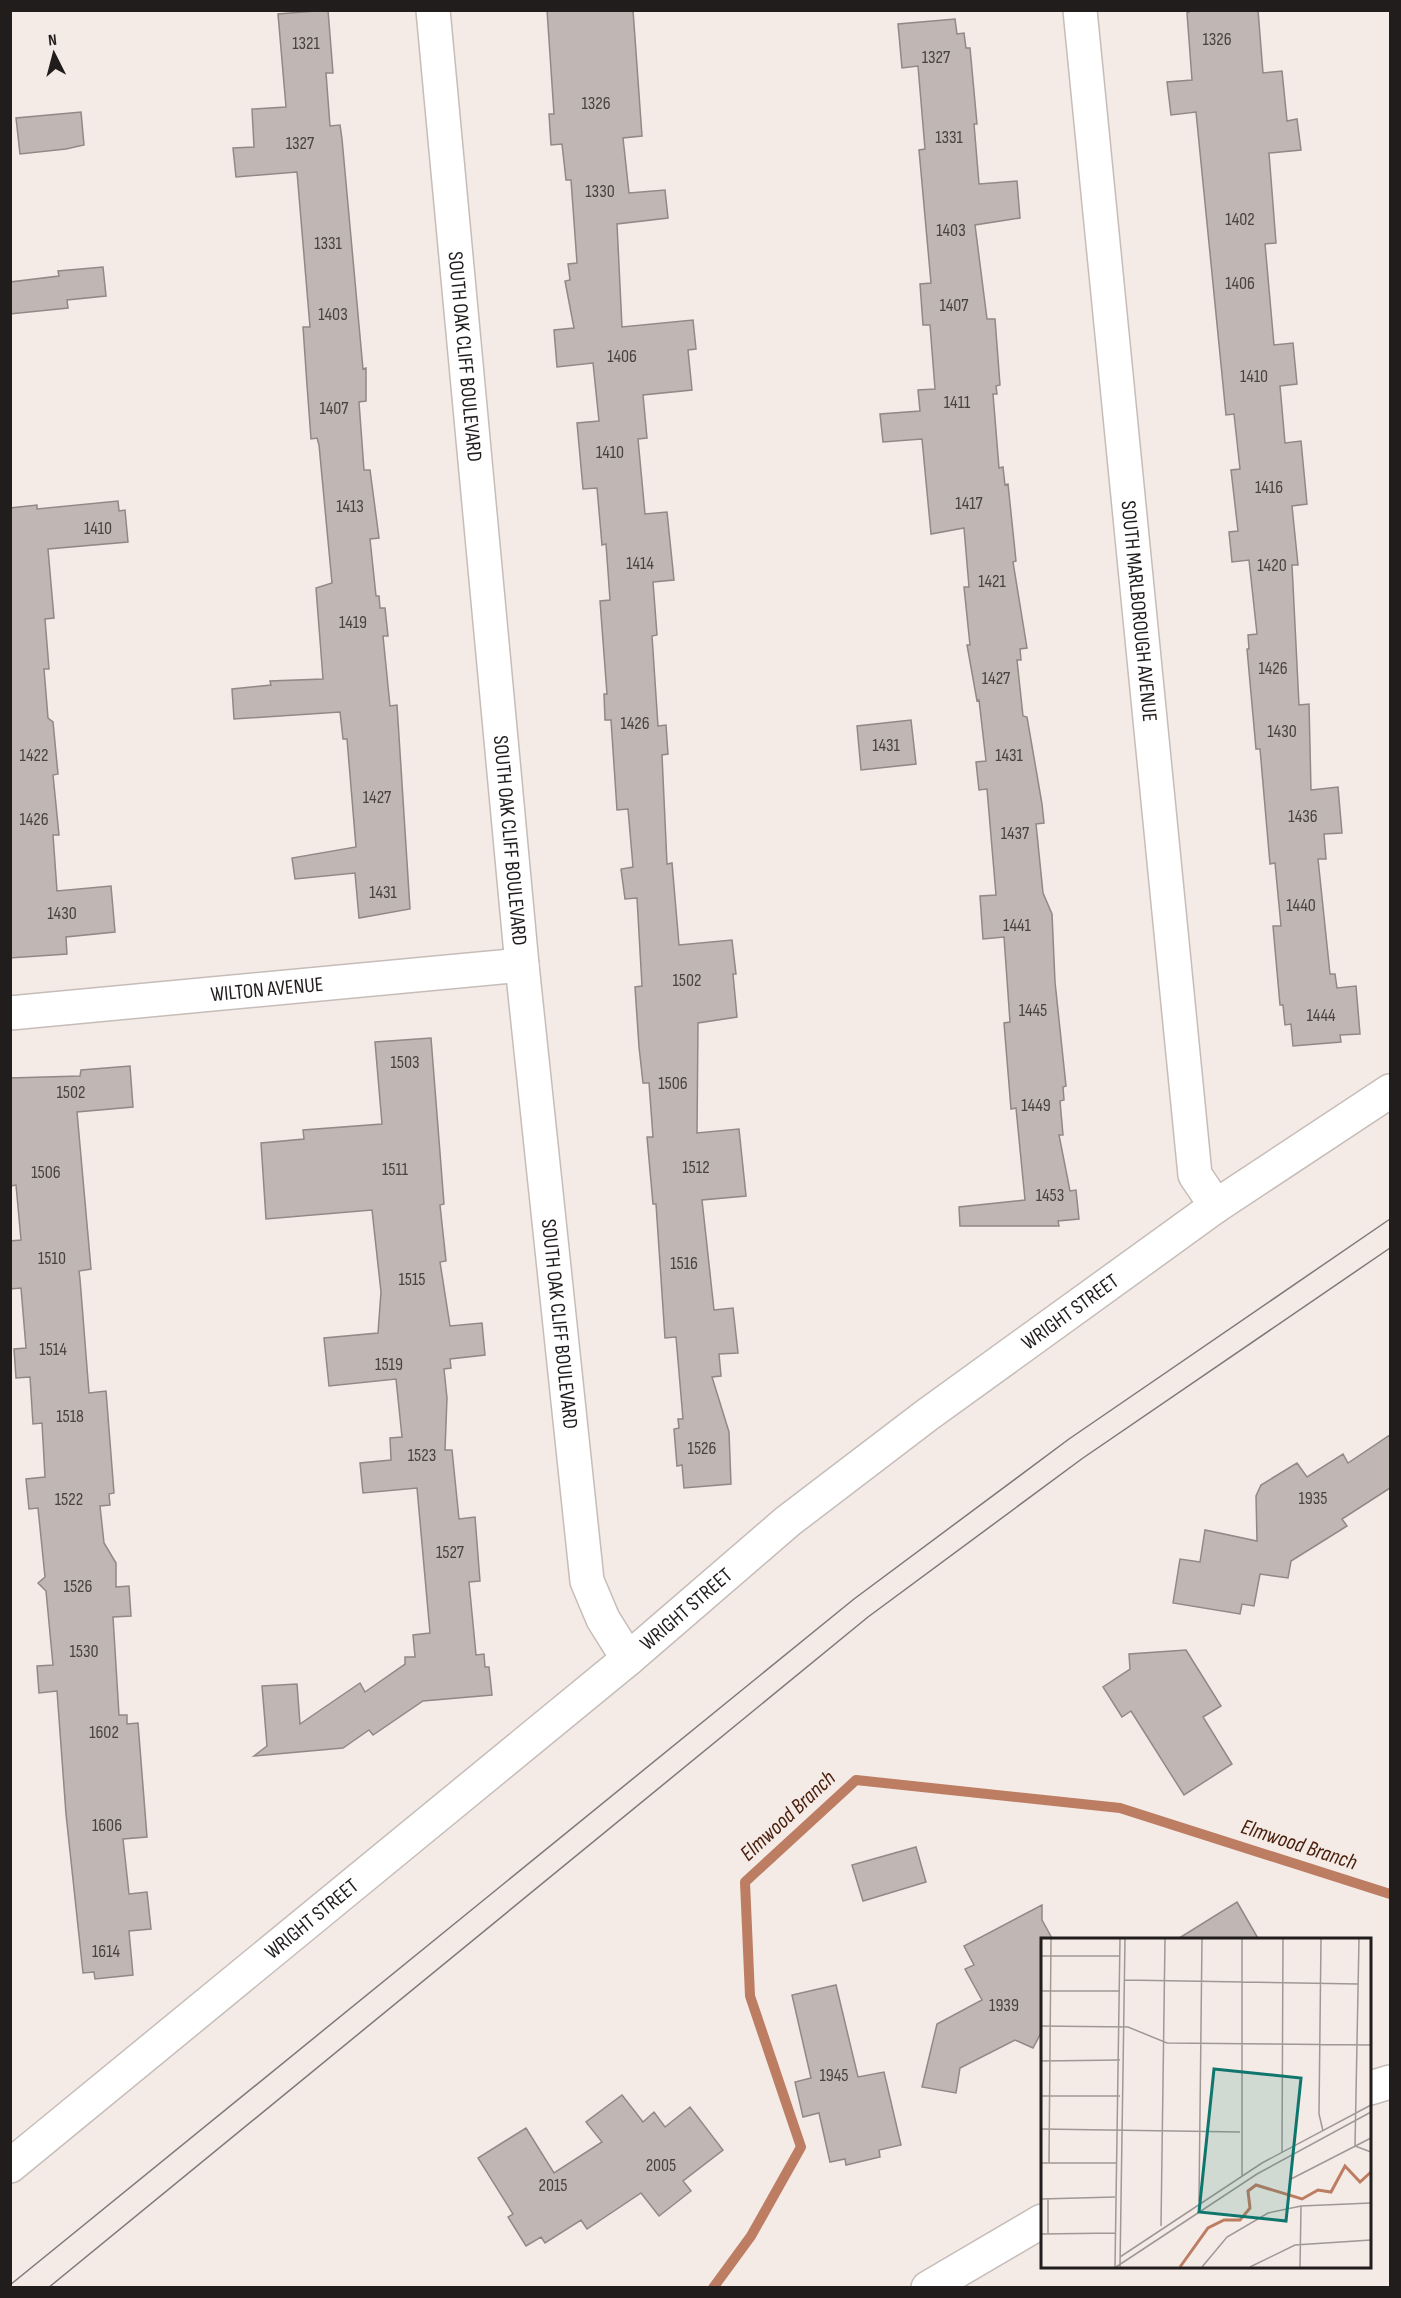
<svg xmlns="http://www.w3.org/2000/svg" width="1401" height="2298" font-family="'Sofia Sans Condensed',sans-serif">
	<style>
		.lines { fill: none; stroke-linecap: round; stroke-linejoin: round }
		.stream { stroke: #bc7d62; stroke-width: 10 }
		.building { fill: #c0b6b3; stroke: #918985; stroke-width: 1.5 }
		.minor-casing { stroke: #c6bdb9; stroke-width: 36 }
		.minor { stroke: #fff; stroke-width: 33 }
		.tram { stroke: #7f7977; stroke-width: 1.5 }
		.labels { text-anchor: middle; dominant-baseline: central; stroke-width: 4.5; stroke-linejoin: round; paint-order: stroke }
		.number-label { font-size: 18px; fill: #484342 }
		.street-label { font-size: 21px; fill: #201d1c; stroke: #f4eae6 }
		.water-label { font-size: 22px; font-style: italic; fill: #4a200c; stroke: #f4eae6 }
		.inset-river { fill: none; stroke: #bc7d62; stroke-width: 3 }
		.inset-road { fill: none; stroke: #9f9895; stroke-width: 1.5 }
		.view { fill: #0f766e; fill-opacity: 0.15; stroke: #0f766e; stroke-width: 3 }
		.inset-edge { fill: none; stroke: #201d1c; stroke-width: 3 }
	</style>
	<rect width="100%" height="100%" fill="#f4eae6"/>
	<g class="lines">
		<path class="stream" d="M 713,2288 L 751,2236 L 801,2147 L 750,1996 L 745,1882 L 856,1780 L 1120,1808 L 1390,1894"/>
	</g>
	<path class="building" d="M 328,10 L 333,73 L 326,73 L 330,126 L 340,125 L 342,139 L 363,369 L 366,368 L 366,401 L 359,402 L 364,470 L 370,470 L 379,538 L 370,539 L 376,596 L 379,596 L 380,608 L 385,608 L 388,636 L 383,636 L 390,706 L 397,705 L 410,909 L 359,918 L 355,873 L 295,879 L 292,858 L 356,847 L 347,739 L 343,739 L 340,712 L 234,719 L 232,689 L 271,685 L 270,681 L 323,679 L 316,588 L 332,583 L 319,445 L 317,438 L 311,439 L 307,385 L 303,327 L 310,327 L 297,172 L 236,177 L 233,148 L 254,147 L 252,109 L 286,107 L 278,14 Z
		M 547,10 L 633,10 L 642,136 L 623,138 L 629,193 L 665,190 L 668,218 L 617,224 L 622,327 L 693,320 L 696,349 L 688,350 L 692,390 L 643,395 L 647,438 L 638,439 L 645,514 L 667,512 L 674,580 L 653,582 L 657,635 L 652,636 L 658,726 L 666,725 L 668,754 L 662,755 L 667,864 L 672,863 L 679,945 L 732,940 L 736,974 L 733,974 L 737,1017 L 698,1023 L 697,1133 L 739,1129 L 746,1196 L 702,1200 L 714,1310 L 733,1308 L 738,1353 L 719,1354 L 721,1376 L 712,1377 L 729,1432 L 731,1484 L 684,1488 L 682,1465 L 677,1466 L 674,1429 L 679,1428 L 678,1419 L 683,1419 L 676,1337 L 665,1338 L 656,1204 L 653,1204 L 647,1137 L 653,1137 L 649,1083 L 643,1083 L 639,1047 L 635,987 L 642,986 L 637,898 L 625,899 L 621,869 L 633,867 L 628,809 L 617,810 L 611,720 L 605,720 L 604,694 L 607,694 L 600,601 L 610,600 L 606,544 L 602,545 L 597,488 L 583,489 L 577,423 L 599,421 L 593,363 L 557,367 L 554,330 L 574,328 L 565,281 L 570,280 L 568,264 L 577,263 L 571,180 L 566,180 L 562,144 L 551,145 L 549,114 L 554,114 Z
		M 1192,10 L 1258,10 L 1263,73 L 1282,71 L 1287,121 L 1297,119 L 1301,150 L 1269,153 L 1276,243 L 1265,244 L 1274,345 L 1293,343 L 1297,384 L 1280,386 L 1285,443 L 1301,441 L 1307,504 L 1292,506 L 1298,565 L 1292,565 L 1299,705 L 1309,704 L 1311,790 L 1338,787 L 1342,833 L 1324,834 L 1326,859 L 1318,859 L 1330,974 L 1335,974 L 1337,988 L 1356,986 L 1360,1034 L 1340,1035 L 1341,1042 L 1293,1046 L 1291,1024 L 1285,1025 L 1283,1005 L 1280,1005 L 1273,926 L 1281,926 L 1275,863 L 1270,864 L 1260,749 L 1256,749 L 1247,649 L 1249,649 L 1248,635 L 1257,634 L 1249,560 L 1232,562 L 1229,532 L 1238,531 L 1231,470 L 1240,469 L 1234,414 L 1226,415 L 1196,112 L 1171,115 L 1167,82 L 1192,80 L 1187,13 Z
		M 955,19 L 957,34 L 964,33 L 966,48 L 970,48 L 977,124 L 974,124 L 979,184 L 1017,181 L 1020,218 L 975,225 L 987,319 L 995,319 L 1000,385 L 996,386 L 997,394 L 993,394 L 999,468 L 1003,467 L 1005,485 L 1008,484 L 1016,561 L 1013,562 L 1027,648 L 1020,649 L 1021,660 L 1017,660 L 1023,716 L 1027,717 L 1042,804 L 1044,823 L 1036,824 L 1043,893 L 1052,914 L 1055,982 L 1066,1086 L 1063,1087 L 1064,1100 L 1060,1101 L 1063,1135 L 1059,1135 L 1070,1191 L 1076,1190 L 1079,1219 L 1058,1221 L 1059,1226 L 960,1226 L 959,1207 L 1025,1200 L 1016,1108 L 1011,1109 L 1004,1023 L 1010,1022 L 1004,937 L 983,939 L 980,896 L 996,895 L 987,789 L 979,790 L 976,762 L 986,761 L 979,700 L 977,701 L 967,645 L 970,645 L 964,587 L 969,587 L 964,528 L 931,534 L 922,439 L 883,442 L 880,414 L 920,411 L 918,390 L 935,389 L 930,325 L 923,325 L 920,284 L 931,283 L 919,150 L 925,149 L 918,66 L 902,68 L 898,24 Z
		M 81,112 L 84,145 L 66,149 L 20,154 L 16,118 Z
		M 103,267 L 106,296 L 67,300 L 68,308 L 10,314 L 10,282 L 59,276 L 58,271 Z
		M 118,501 L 119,511 L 125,510 L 128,542 L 48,549 L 54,618 L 45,619 L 49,669 L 44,669 L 48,718 L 53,722 L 58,774 L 53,775 L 59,835 L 53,835 L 57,891 L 111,886 L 115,932 L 66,937 L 67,954 L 10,958 L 10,508 L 37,505 L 37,509 Z
		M 911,720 L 916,764 L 861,770 L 857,726 Z
		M 431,1038 L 444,1204 L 440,1205 L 446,1261 L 440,1262 L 450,1326 L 482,1323 L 485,1355 L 450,1359 L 451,1368 L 444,1369 L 447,1398 L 445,1450 L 452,1450 L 459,1519 L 475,1517 L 480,1581 L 469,1582 L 476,1655 L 484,1654 L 485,1667 L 489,1667 L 492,1695 L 423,1701 L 373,1735 L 369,1730 L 343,1748 L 254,1756 L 267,1746 L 262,1686 L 297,1684 L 300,1724 L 360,1683 L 365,1692 L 405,1664 L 405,1657 L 415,1657 L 413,1635 L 430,1633 L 417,1488 L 363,1493 L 360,1463 L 391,1460 L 390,1438 L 402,1437 L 396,1379 L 329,1386 L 324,1338 L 378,1333 L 381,1292 L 372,1210 L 266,1219 L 261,1143 L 304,1139 L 303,1130 L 382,1124 L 375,1042 Z
		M 130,1066 L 133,1107 L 77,1112 L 91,1269 L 79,1271 L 80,1279 L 89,1393 L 106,1391 L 114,1493 L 109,1494 L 110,1505 L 100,1506 L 104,1543 L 116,1563 L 116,1587 L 129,1586 L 131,1616 L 113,1617 L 119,1715 L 127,1715 L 127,1724 L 138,1723 L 147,1837 L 123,1839 L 129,1894 L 147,1892 L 151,1929 L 129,1931 L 133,1975 L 95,1979 L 94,1972 L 83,1973 L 66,1814 L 57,1691 L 39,1693 L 37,1666 L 53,1665 L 46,1591 L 38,1583 L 45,1577 L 38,1508 L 29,1509 L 26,1479 L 45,1477 L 42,1423 L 33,1424 L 30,1377 L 16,1378 L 14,1349 L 26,1348 L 21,1288 L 10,1289 L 10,1241 L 21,1240 L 16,1185 L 10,1186 L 10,1078 L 80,1076 L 81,1070 Z
		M 1390,1435 L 1390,1488 L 1342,1519 L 1347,1526 L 1291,1561 L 1288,1578 L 1260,1574 L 1254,1606 L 1242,1604 L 1240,1614 L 1173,1603 L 1180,1559 L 1200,1562 L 1205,1530 L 1257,1541 L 1256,1496 L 1261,1485 L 1297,1463 L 1307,1477 L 1343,1454 L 1348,1463 Z
		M 1186,1650 L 1221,1706 L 1203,1717 L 1232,1764 L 1184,1795 L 1131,1711 L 1122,1717 L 1103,1687 L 1130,1669 L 1129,1654 Z
		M 916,1847 L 926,1882 L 863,1901 L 852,1865 Z
		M 1237,1902 L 1259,1940 L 1176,1940 Z
		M 1042,1905 L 1042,1920 L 1053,1940 L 1042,1940 L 1042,2031 L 1033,2048 L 1015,2040 L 960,2068 L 956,2093 L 922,2087 L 937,2024 L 982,2000 L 965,1969 L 974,1965 L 964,1946 Z
		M 836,1985 L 858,2077 L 884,2072 L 901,2145 L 879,2150 L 880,2157 L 846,2165 L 845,2159 L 830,2162 L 819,2113 L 803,2117 L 795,2082 L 811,2078 L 792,1995 Z
		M 622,2095 L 643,2122 L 654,2112 L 665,2127 L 690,2107 L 723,2150 L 683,2181 L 691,2191 L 659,2216 L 641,2193 L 587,2229 L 581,2220 L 545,2243 L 541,2237 L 526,2246 L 508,2217 L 513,2214 L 478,2158 L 526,2128 L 554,2173 L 602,2142 L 586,2122 Z"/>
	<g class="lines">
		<g class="minor-casing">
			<g id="minor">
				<path id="s1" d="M 433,10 L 522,965 L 587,1581 L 603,1619 L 628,1659"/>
				<path id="s2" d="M 1080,10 L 1195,1175 L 1216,1206"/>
				<path id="s3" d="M 10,1013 L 522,965"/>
				<path d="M 1370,2088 L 1390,2082"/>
				<path id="s4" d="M 10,2166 L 628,1659 L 788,1521 L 927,1415 L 1216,1206 L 1390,1091"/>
				<path d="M 928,2288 L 1042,2221"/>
			</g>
		</g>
		<use href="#minor" class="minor"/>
		<path class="tram" d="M 10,2285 L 854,1599 L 1069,1439 L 1390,1219
			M 48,2288 L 868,1617 L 1083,1458 L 1390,1248"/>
	</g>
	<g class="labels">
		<g class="number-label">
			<text x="1217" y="39">1326</text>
			<text x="306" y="43">1321</text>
			<text x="936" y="57">1327</text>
			<text x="596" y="103">1326</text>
			<text x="949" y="137">1331</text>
			<text x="300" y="143">1327</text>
			<text x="600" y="191">1330</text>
			<text x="1240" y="219">1402</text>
			<text x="951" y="230">1403</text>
			<text x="328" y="243">1331</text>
			<text x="1240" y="283">1406</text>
			<text x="954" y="305">1407</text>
			<text x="333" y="314">1403</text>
			<text x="622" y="356">1406</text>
			<text x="1254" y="376">1410</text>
			<text x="957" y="402">1411</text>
			<text x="334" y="408">1407</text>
			<text x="610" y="452">1410</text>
			<text x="1269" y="487">1416</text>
			<text x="969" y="503">1417</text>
			<text x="350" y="506">1413</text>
			<text x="98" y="528">1410</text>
			<text x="640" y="563">1414</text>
			<text x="1272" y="565">1420</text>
			<text x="992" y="581">1421</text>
			<text x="353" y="622">1419</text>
			<text x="1273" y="668">1426</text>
			<text x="996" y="678">1427</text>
			<text x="635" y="723">1426</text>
			<text x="1282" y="731">1430</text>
			<text x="886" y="745">1431</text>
			<text x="34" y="755">1422</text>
			<text x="1009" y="755">1431</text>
			<text x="377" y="797">1427</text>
			<text x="1303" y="816">1436</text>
			<text x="34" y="819">1426</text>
			<text x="1015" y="833">1437</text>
			<text x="383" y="892">1431</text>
			<text x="1301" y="905">1440</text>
			<text x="62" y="913">1430</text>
			<text x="1017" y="925">1441</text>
			<text x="687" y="980">1502</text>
			<text x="1033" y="1010">1445</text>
			<text x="1321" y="1015">1444</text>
			<text x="405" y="1062">1503</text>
			<text x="673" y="1083">1506</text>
			<text x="71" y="1092">1502</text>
			<text x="1036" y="1105">1449</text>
			<text x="696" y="1167">1512</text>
			<text x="395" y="1169">1511</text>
			<text x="46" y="1172">1506</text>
			<text x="1050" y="1195">1453</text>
			<text x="52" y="1258">1510</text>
			<text x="684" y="1263">1516</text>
			<text x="412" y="1279">1515</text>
			<text x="53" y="1349">1514</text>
			<text x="389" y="1364">1519</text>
			<text x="70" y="1416">1518</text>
			<text x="702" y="1448">1526</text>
			<text x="422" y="1455">1523</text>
			<text x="1313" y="1498">1935</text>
			<text x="69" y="1499">1522</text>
			<text x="450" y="1552">1527</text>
			<text x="78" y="1586">1526</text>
			<text x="84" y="1651">1530</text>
			<text x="104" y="1732">1602</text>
			<text x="107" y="1825">1606</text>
			<text x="106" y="1951">1614</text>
			<text x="1004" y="2005">1939</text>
			<text x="834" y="2075">1945</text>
			<text x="661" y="2165">2005</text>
			<text x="553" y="2185">2015</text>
		</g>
		<g class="street-label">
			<text stroke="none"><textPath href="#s1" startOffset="348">SOUTH OAK CLIFF BOULEVARD</textPath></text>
			<text stroke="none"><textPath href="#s2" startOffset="604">SOUTH MARLBOROUGH AVENUE</textPath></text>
			<text stroke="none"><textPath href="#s1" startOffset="834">SOUTH OAK CLIFF BOULEVARD</textPath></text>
			<text stroke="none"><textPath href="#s3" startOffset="258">WILTON AVENUE</textPath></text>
			<text stroke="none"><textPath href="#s4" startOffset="1362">WRIGHT STREET</textPath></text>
			<text stroke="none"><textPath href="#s1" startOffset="1320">SOUTH OAK CLIFF BOULEVARD</textPath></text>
			<text stroke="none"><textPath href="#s4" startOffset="876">WRIGHT STREET</textPath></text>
			<text stroke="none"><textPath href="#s4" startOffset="390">WRIGHT STREET</textPath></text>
		</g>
		<g class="water-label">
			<text transform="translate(788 1816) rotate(-43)">Elmwood Branch</text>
			<text transform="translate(1299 1845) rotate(18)">Elmwood Branch</text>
		</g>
	</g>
	<g transform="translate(1041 1938)">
		<rect width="330" height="330" fill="#f4eae6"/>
		<path class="inset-river" d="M 139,329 L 167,290 L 183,282 L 199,282 L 209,270 L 207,253 L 215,247 L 261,261 L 277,252 L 290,254 L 304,228 L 319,244 L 330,234"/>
		<path class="inset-road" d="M 280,1 L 278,176 L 282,193M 318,1 L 314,208 L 330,214M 0,18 L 79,18M 84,42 L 317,46M 0,53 L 79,53M 0,88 L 87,89 L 126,105 L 330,107M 0,123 L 79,122M 0,158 L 79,158M 0,191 L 199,194M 241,214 L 242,1M 0,225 L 75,225M 8,225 L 10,1M 201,238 L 201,1M 250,241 L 330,200M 7,260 L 7,295M 0,261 L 74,259M 158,263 L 161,1M 120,288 L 124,1M 0,296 L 74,295M 79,319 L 221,225 L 330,167M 74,329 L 79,1M 75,329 L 216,236 L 330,174M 79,329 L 84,1M 161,329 L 186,299 L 227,275 L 260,268 L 330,265M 209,329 L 254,307 L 330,302M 259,329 L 260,268"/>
		<path class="view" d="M 173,131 L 260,140 L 245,283 L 158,274 Z"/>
		<rect width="330" height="330" class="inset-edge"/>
	</g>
	<rect width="1401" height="2298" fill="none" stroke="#201d1c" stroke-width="24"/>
	<g transform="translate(54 54) rotate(354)" stroke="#f4eae6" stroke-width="4.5" paint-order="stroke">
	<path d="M0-4.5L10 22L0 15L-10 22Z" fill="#201d1c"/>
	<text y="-9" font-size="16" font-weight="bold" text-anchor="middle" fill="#201d1c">N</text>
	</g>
</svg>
